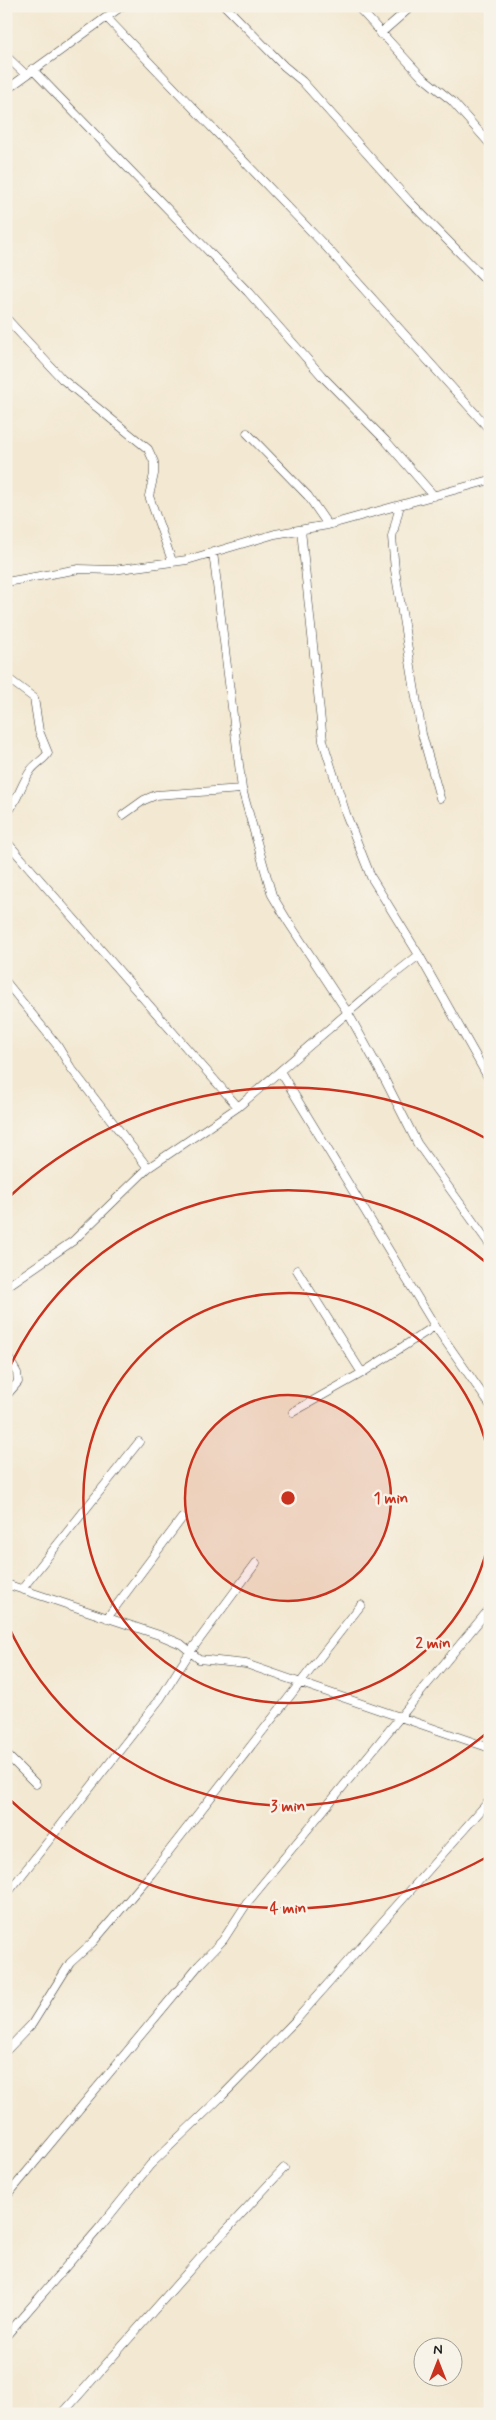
<svg xmlns="http://www.w3.org/2000/svg" width="496" height="2420" font-family="Mynerve,sans-serif">
	<style>
		.lines { fill: none; stroke-linecap: round; stroke-linejoin: round }
		.minor-casing { stroke: #3c3b37; stroke-width: 9 }
		.minor { stroke: #fff; stroke-width: 8 }
		.ring { fill: none; stroke: #c8321e; stroke-width: 2.5 }
		.centre { fill: #c8321e; stroke: #f7f3e8; stroke-width: 2.5 }
		.ring-label { font-size: 15px; text-anchor: middle; font-weight: bold; fill: #c8321e; stroke: #f7f3e8; stroke-width: 5; stroke-linejoin: round; paint-order: stroke }
	</style>
	<rect width="100%" height="100%" fill="#f7f3e8"/>
	<filter id="ink" filterUnits="userSpaceOnUse"><feTurbulence type="fractalNoise" baseFrequency=".02" numOctaves="2"/><feDisplacementMap in="SourceGraphic" scale="10" xChannelSelector="R" yChannelSelector="G"/><feConvolveMatrix kernelMatrix="1 2 1 2 8 2 1 2 1" color-interpolation-filters="sRGB"/></filter>
	<filter id="wash" filterUnits="userSpaceOnUse"><feTurbulence type="fractalNoise" baseFrequency=".0096" numOctaves="4" result="noise"/><feDisplacementMap in="SourceGraphic" scale="20" xChannelSelector="R" yChannelSelector="G"/><feGaussianBlur stdDeviation="1.12" result="paint"/><feColorMatrix in="noise" values="0 0 0 0 0 0 0 0 0 0 0 0 0 0 0 0 0 1.4 0 .05"/><feComposite in="paint" operator="in"/></filter>
	<g filter="url(#wash)">
		<rect width="100%" height="100%" fill="#f3e8d1"/>
	</g>
	<g filter="url(#ink)">
		<g class="lines">
			<g class="minor-casing">
				<path id="minor" d="M 225,6 L 284,66 L 302,81 L 410,202 L 490,284
					M 357,6 L 421,76 L 452,101 L 490,144
					M 107,18 L 328,249 L 490,430
					M 380,34 L 412,6
					M 6,56 L 25,74
					M 32,69 L 248,292 L 322,376 L 386,441 L 434,496
					M 6,90 L 122,6
					M 6,318 L 62,379 L 148,449 L 154,462 L 154,474 L 149,496 L 172,561
					M 247,433 L 308,496 L 328,525
					M 400,505 L 392,537 L 395,570 L 422,734 L 440,798
					M 301,530 L 323,741 L 346,814 L 371,877 L 419,955 L 490,1081
					M 213,552 L 242,789 L 272,895 L 287,920 L 348,1013 L 385,1080 L 417,1143 L 490,1245
					M 6,582 L 79,569 L 113,570 L 187,560 L 275,534 L 328,525 L 490,480
					M 6,677 L 34,698 L 39,731 L 48,753 C 44,760 36,763 31,770 C 21,784 18,800 6,815
					M 123,815 L 144,800 L 156,795 L 242,789
					M 6,841 L 238,1107
					M 6,982 L 57,1045 L 71,1068 L 148,1168
					M 280,1071 L 435,1326 L 490,1405
					M 297,1270 L 362,1373
					M 6,1287 L 73,1241 L 148,1168 L 238,1107 L 373,991 L 419,955
					M 6,1354 L 17,1373 L 18,1382 L 6,1396
					M 293,1412 L 362,1373 L 435,1326
					M 6,1584 L 162,1636 L 181,1644 L 199,1659 L 246,1664 L 490,1748
					M 22,1589 L 139,1442
					M 107,1618 L 182,1518
					M 6,1754 L 36,1784
					M 6,1895 L 160,1699 L 190,1652 L 256,1563
					M 6,2051 L 32,2024 L 70,1963 L 93,1942 L 151,1874 L 361,1605
					M 6,2197 L 199,1965 L 223,1940 L 247,1903 L 490,1608
					M 6,2336 L 101,2226 L 150,2165 L 223,2095 L 296,2020 L 490,1800
					M 62,2414 L 202,2256 L 284,2168"/>
			</g>
			<use href="#minor" class="minor"/>
		</g>
	</g>
	<circle cx="288" cy="1498" r="103" fill="#c8321e" fill-opacity=".12"/>
	<g class="ring">
		<circle cx="288" cy="1498" r="103"/>
		<path d="M490 1535A205 205 0 1 1 490 1461"/>
		<path d="M488 1732A308 308 0 0 1 7 1623M7 1373A308 308 0 0 1 488 1264"/>
		<path d="M487 1857A410 410 0 0 1 8 1798M8 1198A410 410 0 0 1 487 1139"/>
	</g>
	<circle cx="288" cy="1498" r="8" class="centre"/>
	<g class="ring-label">
		<text x="391" y="1503">1 min</text>
		<text x="433" y="1648">2 min</text>
		<text x="288" y="1811">3 min</text>
		<text x="288" y="1913">4 min</text>
	</g>
	<rect width="496" height="2420" fill="none" stroke="#f7f3e8" stroke-width="25"/>
	<g transform="translate(438 2362)"><circle r="24" fill="#f7f3e8" stroke="#9f9d96"/>
	<path d="M0-4L9 19L0 12L-9 19Z" fill="#c8321e"/>
	<text y="-8" font-size="14" font-weight="bold" text-anchor="middle" fill="#1c1c1c">N</text>
	</g>
</svg>
